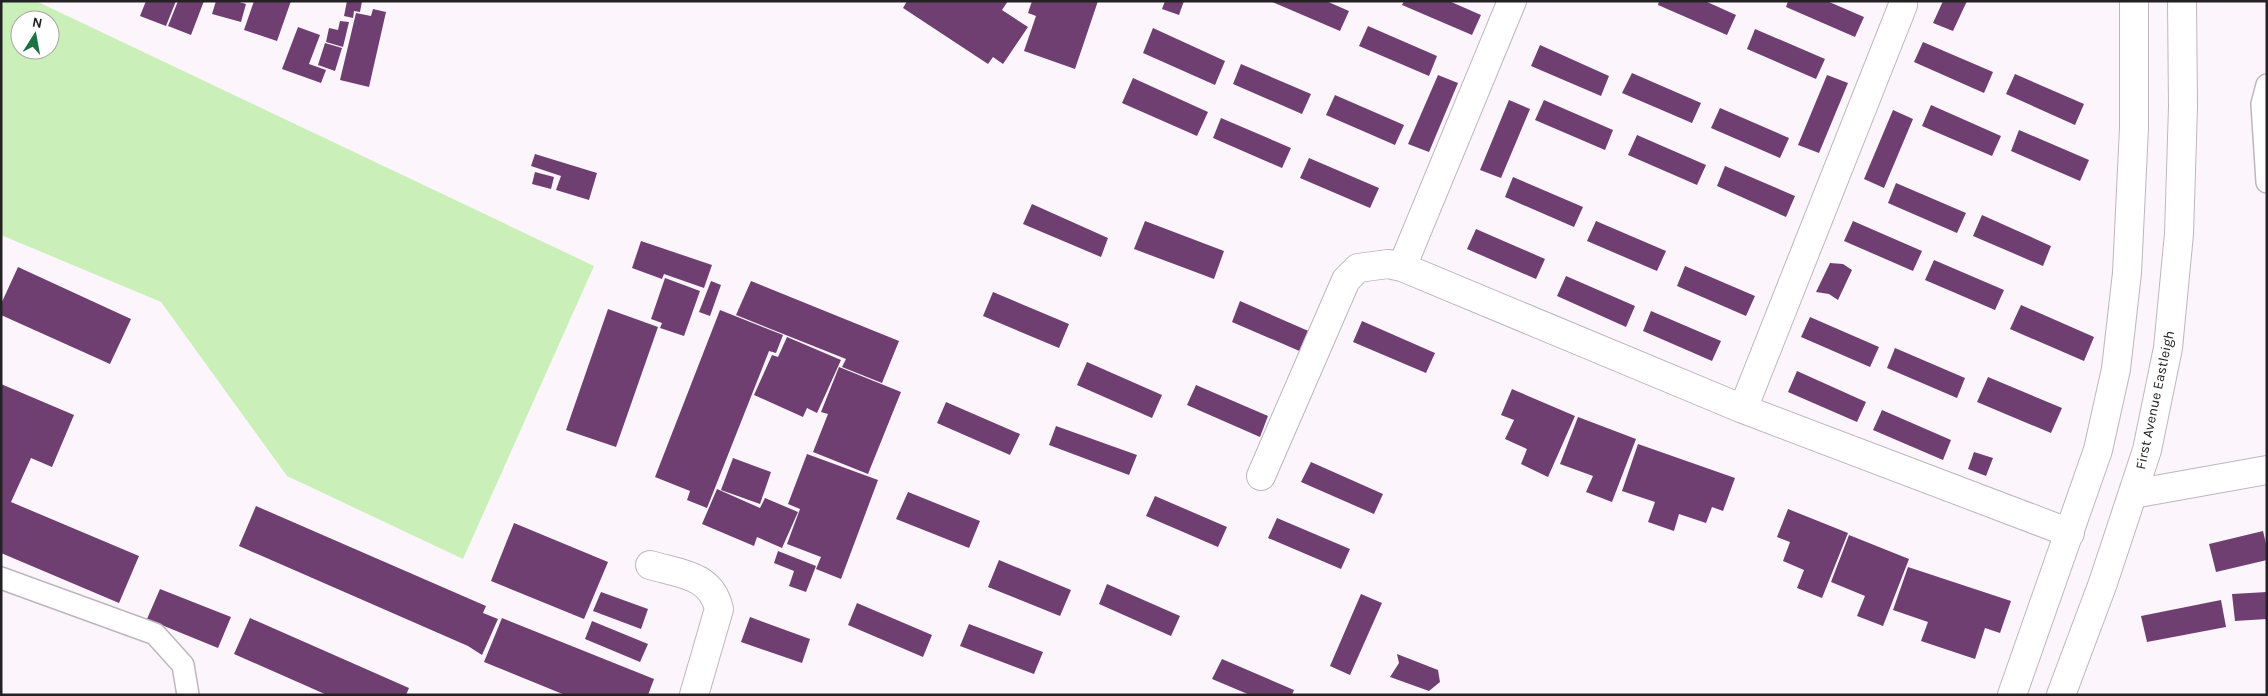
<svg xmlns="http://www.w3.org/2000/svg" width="2268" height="696" font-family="Karla,sans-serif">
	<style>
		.green { fill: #cbefb8; fill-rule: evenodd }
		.building { fill: #703f72 }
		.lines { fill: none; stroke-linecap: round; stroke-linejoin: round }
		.service-casing { stroke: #bdb7bd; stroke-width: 24 }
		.minor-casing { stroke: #bdb7bd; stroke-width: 30 }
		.secondary-casing { stroke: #bdb7bd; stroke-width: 30 }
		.service { stroke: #fff; stroke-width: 21 }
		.minor { stroke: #fff; stroke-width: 28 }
		.secondary { stroke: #fff; stroke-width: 28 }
		.labels { text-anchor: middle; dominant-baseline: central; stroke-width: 5; stroke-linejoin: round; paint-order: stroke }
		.street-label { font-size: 14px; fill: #232123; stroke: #fff }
	</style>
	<rect width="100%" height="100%" fill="#fcf6fc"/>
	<path class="green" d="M 1,1 L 36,1 L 594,266 L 463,559 L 287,476 L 161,302 L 1,235 ZM 20,20 L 50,20 L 50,50 L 20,50 Z"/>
	<path class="building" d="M 146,1 L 176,1 L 166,26 L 140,16 Z
		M 178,1 L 204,1 L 191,35 L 168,26 Z
		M 216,1 L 236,1 L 246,4 L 241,22 L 212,14 Z
		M 254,1 L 291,1 L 277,41 L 244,30 Z
		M 347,1 L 362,1 L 360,12 L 354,11 L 353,18 L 344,16 Z
		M 907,1 L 1008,1 L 1002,10 L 1028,27 L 1003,64 L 993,57 L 988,64 L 903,8 Z
		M 1032,1 L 1098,1 L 1075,69 L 1024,51 L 1036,16 L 1028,13 Z
		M 1165,1 L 1184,1 L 1179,15 L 1162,9 Z
		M 1270,1 L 1326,1 L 1349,11 L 1340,31 Z
		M 1404,1 L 1449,1 L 1481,15 L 1472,35 L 1402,5 Z
		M 1659,1 L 1705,1 L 1736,15 L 1727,35 L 1658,5 Z
		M 1788,1 L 1827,1 L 1864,17 L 1855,37 L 1786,7 Z
		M 1943,1 L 1967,1 L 1953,31 L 1933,23 Z
		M 373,9 L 386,12 L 369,87 L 340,80 L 356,13 L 371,16 Z
		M 340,21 L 349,22 L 343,47 L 326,42 L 329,28 L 338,30 Z
		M 1368,26 L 1437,56 L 1429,76 L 1359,46 Z
		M 298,27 L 320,35 L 309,64 L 326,70 L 321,83 L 282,69 Z
		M 1153,28 L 1225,61 L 1215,85 L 1143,53 Z
		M 1755,29 L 1825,59 L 1816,79 L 1747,49 Z
		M 1923,42 L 1993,72 L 1984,93 L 1914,62 Z
		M 325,43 L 342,48 L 335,71 L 318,65 Z
		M 1540,45 L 1609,76 L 1601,96 L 1531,66 Z
		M 1241,64 L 1311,94 L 1302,114 L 1233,84 Z
		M 1632,73 L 1701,103 L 1692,123 L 1622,93 Z
		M 2015,74 L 2084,104 L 2075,125 L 2006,94 Z
		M 1438,75 L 1458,83 L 1429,152 L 1408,144 Z
		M 1827,75 L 1848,83 L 1819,153 L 1798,145 Z
		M 1133,78 L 1208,112 L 1197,136 L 1122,103 Z
		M 1335,95 L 1404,125 L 1395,145 L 1326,115 Z
		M 1509,100 L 1530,109 L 1501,178 L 1480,170 Z
		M 1544,100 L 1613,130 L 1605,150 L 1535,120 Z
		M 1931,105 L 2001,136 L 1992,156 L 1922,126 Z
		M 1720,108 L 1789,138 L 1780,158 L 1711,128 Z
		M 1893,110 L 1913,119 L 1884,188 L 1864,179 Z
		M 1221,118 L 1291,148 L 1282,168 L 1213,138 Z
		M 2019,130 L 2089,160 L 2080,181 L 2011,151 Z
		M 1637,135 L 1706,165 L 1697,185 L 1628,155 Z
		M 535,154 L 597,173 L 589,200 L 556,190 L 561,176 L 531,166 Z
		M 1309,158 L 1379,188 L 1370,208 L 1300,178 Z
		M 1725,166 L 1795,196 L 1786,217 L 1717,186 Z
		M 535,172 L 554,177 L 551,189 L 532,184 Z
		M 1513,177 L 1583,207 L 1574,227 L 1505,197 Z
		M 1896,183 L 1966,213 L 1957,233 L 1888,203 Z
		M 1032,204 L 1108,238 L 1101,257 L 1023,224 Z
		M 1982,215 L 2051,246 L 2043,266 L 1973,236 Z
		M 1145,221 L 1224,251 L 1214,279 L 1134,249 Z
		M 1596,221 L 1666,251 L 1657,271 L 1587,241 Z
		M 1853,221 L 1922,251 L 1913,271 L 1844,241 Z
		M 1476,229 L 1545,259 L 1536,279 L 1467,249 Z
		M 641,241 L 712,265 L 704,288 L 664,274 L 662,279 L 632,268 Z
		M 1934,260 L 2004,290 L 1995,310 L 1925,280 Z
		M 1830,263 L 1843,264 L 1852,270 L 1838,300 L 1829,294 L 1816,292 Z
		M 1685,266 L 1755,296 L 1746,316 L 1677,286 Z
		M 18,267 L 131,319 L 110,364 L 1,315 L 1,304 Z
		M 1566,276 L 1635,306 L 1626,327 L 1557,296 Z
		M 665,278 L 700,291 L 684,336 L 660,328 L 662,323 L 651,319 Z
		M 711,281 L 721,285 L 710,316 L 699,312 Z
		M 751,281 L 899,341 L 882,383 L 842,367 L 846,359 L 736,315 Z
		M 993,292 L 1069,324 L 1059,348 L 983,316 Z
		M 1240,301 L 1313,333 L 1304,353 L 1232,322 Z
		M 2021,305 L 2094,337 L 2084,361 L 2010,329 Z
		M 608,309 L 658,327 L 616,447 L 566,430 Z
		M 720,310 L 783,335 L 776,353 L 769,351 L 707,508 L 687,500 L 690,491 L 655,477 Z
		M 1651,311 L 1721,341 L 1712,361 L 1643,331 Z
		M 1810,317 L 1879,347 L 1870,367 L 1801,337 Z
		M 1362,321 L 1435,353 L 1426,373 L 1353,342 Z
		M 787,337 L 841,360 L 817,413 L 807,408 L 803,417 L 754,395 L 772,355 L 778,357 Z
		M 1895,348 L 1965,378 L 1957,398 L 1887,368 Z
		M 1087,362 L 1162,395 L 1152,418 L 1077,385 Z
		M 839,367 L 901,392 L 868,474 L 813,452 L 828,414 L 821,412 Z
		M 1797,371 L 1866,402 L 1857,422 L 1788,392 Z
		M 1988,377 L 2062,408 L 2051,433 L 1977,402 Z
		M 1,384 L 74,415 L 52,467 L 31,458 L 11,502 L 139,556 L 119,603 L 1,553 Z
		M 1196,385 L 1268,416 L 1260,437 L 1187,405 Z
		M 1512,389 L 1575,416 L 1548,477 L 1521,464 L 1527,449 L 1505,439 L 1514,420 L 1501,415 Z
		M 946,402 L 1020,434 L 1010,455 L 937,423 Z
		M 1882,410 L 1951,440 L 1943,460 L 1873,430 Z
		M 1578,417 L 1636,439 L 1612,502 L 1586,492 L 1593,476 L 1560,464 Z
		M 1056,426 L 1137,455 L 1129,475 L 1049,445 Z
		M 1638,444 L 1735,478 L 1723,511 L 1712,507 L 1706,523 L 1679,514 L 1674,531 L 1648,522 L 1655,502 L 1622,491 Z
		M 1974,452 L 1993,458 L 1986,476 L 1968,469 Z
		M 807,454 L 878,480 L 841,579 L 816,569 L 821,557 L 787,544 L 800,509 L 788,504 Z
		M 733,458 L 771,472 L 760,504 L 721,490 Z
		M 1311,462 L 1383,494 L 1374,514 L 1301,482 Z
		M 717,489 L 760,508 L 765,498 L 798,512 L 782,548 L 757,537 L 754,546 L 702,524 Z
		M 908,492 L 980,521 L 969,548 L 896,519 Z
		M 1155,496 L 1227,527 L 1218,547 L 1146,516 Z
		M 256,506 L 486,606 L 483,613 L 498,619 L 482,655 L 468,646 L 239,546 Z
		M 1788,509 L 1848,533 L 1822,598 L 1797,588 L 1804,570 L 1783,561 L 1790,542 L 1777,537 Z
		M 1277,518 L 1350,549 L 1341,569 L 1268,538 Z
		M 514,523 L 608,562 L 584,619 L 491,581 Z
		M 2263,531 L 2267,548 L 2267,560 L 2216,572 L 2209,544 Z
		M 1849,535 L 1909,559 L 1883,626 L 1857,616 L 1865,596 L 1831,582 Z
		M 778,551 L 816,566 L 806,592 L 789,586 L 794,571 L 774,563 Z
		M 999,560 L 1071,590 L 1060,616 L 988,587 Z
		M 1908,567 L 2011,601 L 2000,633 L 1985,628 L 1975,659 L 1921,641 L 1928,622 L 1893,610 Z
		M 1107,584 L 1180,616 L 1171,636 L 1099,604 Z
		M 160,589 L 231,617 L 218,648 L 147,619 Z
		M 601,592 L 648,609 L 641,629 L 593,611 Z
		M 2267,592 L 2267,619 L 2235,621 L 2232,594 Z
		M 1361,594 L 1382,603 L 1350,675 L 1330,666 Z
		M 2221,600 L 2226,627 L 2147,642 L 2141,616 Z
		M 857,603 L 932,635 L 923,657 L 848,625 Z
		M 750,617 L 810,639 L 802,663 L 741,642 Z
		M 250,618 L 409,688 L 406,695 L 327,695 L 234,654 Z
		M 502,618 L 654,679 L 648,695 L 565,695 L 484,662 Z
		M 592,621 L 648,644 L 640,662 L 585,639 Z
		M 969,624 L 1043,652 L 1034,674 L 960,646 Z
		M 1397,654 L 1438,670 L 1440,682 L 1429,691 L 1390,677 L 1399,663 Z
		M 1222,659 L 1294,690 L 1292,695 L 1250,695 L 1212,679 Z"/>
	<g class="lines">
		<g class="service-casing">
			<path id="service" d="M 2267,85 L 2262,104 L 2267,182
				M 1,578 L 155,634 L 183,665 L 188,695"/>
		</g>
		<g class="minor-casing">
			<path id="minor" d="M 1402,267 L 1512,1
				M 1743,409 L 1903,5
				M 1261,476 L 1346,280 L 1358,268 L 1388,264 L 1402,267 L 1743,409 L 2070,533
				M 2133,494 L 2267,470
				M 650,565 C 680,574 711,574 719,609 L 694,695"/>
		</g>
		<g class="secondary-casing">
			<path id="secondary" d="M 2012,695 L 2098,450 L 2116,369 L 2127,273 L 2134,128 L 2134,1
				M 2061,695 L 2103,583 L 2147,450 L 2168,348 L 2179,234 L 2183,107 L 2182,1"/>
		</g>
		<use href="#service" class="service"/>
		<use href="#minor" class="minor"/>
		<use href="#secondary" class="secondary"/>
	</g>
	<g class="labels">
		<g class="street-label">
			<text transform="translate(2155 400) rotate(-78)">First Avenue Eastleigh</text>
		</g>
	</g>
	<rect width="2268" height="696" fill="none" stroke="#232123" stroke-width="5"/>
	<g transform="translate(35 35) rotate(11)"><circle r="24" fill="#ffffff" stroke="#a7a6a7"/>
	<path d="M0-4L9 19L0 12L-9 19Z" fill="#1d7143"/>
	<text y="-8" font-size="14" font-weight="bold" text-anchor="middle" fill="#232123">N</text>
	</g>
</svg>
